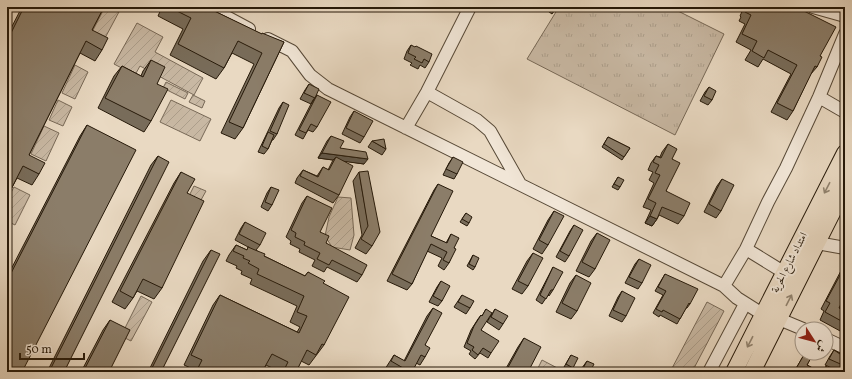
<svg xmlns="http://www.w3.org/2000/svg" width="852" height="379" font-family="Vollkorn,Amiri,serif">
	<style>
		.grass { fill: url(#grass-tufts); stroke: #776856 }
		.garden { fill: url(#garden-furrows); stroke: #776856 }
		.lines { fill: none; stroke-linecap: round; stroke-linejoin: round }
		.minor-casing { stroke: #574937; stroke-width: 14 }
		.major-casing { stroke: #261909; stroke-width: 18 }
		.minor { stroke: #f1e6d7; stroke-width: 12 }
		.major { stroke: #e9d9c2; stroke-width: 16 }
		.wall { fill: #786c5a; stroke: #261909 }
		.shaded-wall { fill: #61584a; stroke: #261909 }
		.building { fill: #8b7d69; stroke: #261909 }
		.oneway { stroke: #91836f }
		.labels { text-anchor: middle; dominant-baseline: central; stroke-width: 4; stroke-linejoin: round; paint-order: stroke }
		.street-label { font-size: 11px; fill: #261909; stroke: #f1e6d7 }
	</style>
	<defs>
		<pattern id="grass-tufts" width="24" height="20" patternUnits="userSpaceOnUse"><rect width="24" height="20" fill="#c8b8a3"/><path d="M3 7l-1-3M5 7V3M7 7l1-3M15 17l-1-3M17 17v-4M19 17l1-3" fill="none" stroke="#ac9e8b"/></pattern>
		<pattern id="garden-furrows" width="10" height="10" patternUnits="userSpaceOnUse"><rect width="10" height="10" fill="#c8b8a3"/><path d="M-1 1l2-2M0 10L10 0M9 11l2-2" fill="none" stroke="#ac9e8b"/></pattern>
	</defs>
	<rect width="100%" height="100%" fill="#e9d9c2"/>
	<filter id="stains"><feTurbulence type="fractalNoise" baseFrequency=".005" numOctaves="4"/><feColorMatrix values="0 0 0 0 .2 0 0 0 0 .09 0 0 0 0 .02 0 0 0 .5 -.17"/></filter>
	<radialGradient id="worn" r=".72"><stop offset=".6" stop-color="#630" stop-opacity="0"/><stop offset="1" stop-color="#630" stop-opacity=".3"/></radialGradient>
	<path class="grass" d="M 559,7 L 670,7 L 724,34 L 675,135 L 527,59 Z"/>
	<path class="garden" d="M 105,7 L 115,7 L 120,10 L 105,38 L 92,32 Z
		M 137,23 L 163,37 L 155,52 L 203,78 L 194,95 L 140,66 L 135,75 L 114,64 Z
		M 75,65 L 88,72 L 75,99 L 62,93 Z
		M 166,82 L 188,93 L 185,99 L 163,88 Z
		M 193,95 L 205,101 L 202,108 L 189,102 Z
		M 58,100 L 72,107 L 63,126 L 49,120 Z
		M 171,100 L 211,119 L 200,141 L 160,122 Z
		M 44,126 L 59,133 L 46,161 L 31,154 Z
		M 194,186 L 206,191 L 196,209 L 185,204 Z
		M 14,187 L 30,195 L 15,225 L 7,221 L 7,200 Z
		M 338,197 L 351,198 L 354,235 L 350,250 L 332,247 L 325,236 L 329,217 Z
		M 141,296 L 152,302 L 131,341 L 121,336 Z
		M 707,302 L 724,311 L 692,372 L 670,372 Z
		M 542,360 L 565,372 L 536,372 Z"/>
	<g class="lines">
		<g class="minor-casing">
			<path id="minor" d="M 208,7 L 249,29
				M 813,7 L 845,16
				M 268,39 L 292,51 L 310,75 L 328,89 L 718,283 L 724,286 L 737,298 L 764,315
				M 427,92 L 477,120 L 490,131 L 520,184
				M 819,97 L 845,112
				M 406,128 L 427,92 L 470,7
				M 817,243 L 845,248
				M 746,249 L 785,273
				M 724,286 L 746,249 L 768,202 L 786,168 L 819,97 L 845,34
				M 779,319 L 803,329
				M 826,339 L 845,348
				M 709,372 L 745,304"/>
		</g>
		<g class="major-casing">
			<path id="major" d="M 734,372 L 845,153
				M 752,372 L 845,187"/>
		</g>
		<use href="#minor" class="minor"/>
		<use href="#major" class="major"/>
	</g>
	<path class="wall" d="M 22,7 L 104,7 L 92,30 L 102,50 L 95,61 L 80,53 L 29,155 L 39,174 L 32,185 L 17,178 L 7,197 L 7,36 Z
		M 162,7 L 206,7 L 261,34 L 284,42 L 243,128 L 235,139 L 221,133 L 254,64 L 232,53 L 224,68 L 216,79 L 170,55 L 183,29 L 158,16 Z
		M 529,7 L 534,7 L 533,9 Z
		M 542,7 L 557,7 L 552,14 Z
		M 744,7 L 796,7 L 820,56 L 817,67 L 810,75 L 793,111 L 787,120 L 771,112 L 791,74 L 763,59 L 758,67 L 745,60 L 751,50 L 736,42 L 745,24 L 739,21 L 741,17 L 740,16 Z
		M 411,45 L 429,62 L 425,68 L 420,65 L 418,69 L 410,65 L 412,63 L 404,59 L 407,51 Z
		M 151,60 L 157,84 L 151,121 L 144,132 L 98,108 L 114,76 L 122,66 L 141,76 L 143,71 Z
		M 309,84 L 315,98 L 311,104 L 300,99 L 305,90 Z
		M 709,87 L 712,100 L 708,105 L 700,101 L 705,92 Z
		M 317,95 L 317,127 L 313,132 L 308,130 L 303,139 L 295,135 L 313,100 Z
		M 283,102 L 277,134 L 273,140 L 272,140 L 268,149 L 264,154 L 258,152 L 279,108 Z
		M 354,111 L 364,137 L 360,143 L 342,134 L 350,117 Z
		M 87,125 L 7,372 L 7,277 L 80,136 Z
		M 331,136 L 340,148 L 364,164 L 344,161 L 339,195 L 333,203 L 295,183 L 297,178 L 303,170 L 317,176 L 323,167 L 328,170 L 333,160 L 318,158 L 327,141 Z
		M 608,137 L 630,148 L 622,160 L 602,147 Z
		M 372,141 L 386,149 L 382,155 L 368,147 Z
		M 668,144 L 672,159 L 666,191 L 684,216 L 678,224 L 659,215 L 657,219 L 652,226 L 645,223 L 651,210 L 643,207 L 654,183 L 649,180 L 653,172 L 648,170 L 651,163 L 656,156 L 660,157 L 662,152 Z
		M 158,156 L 64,372 L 47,372 L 151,165 Z
		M 453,157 L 457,174 L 454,179 L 443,175 L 449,163 Z
		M 181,172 L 187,193 L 162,288 L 154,299 L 137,291 L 133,298 L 125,309 L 112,302 L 174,183 Z
		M 359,172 L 372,246 L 366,254 L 355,248 L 362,235 L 353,181 Z
		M 618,177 L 620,187 L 618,190 L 612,187 Z
		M 722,179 L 721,211 L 716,218 L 704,212 L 717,186 Z
		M 438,184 L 431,236 L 446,243 L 451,234 L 454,248 L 449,263 L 444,270 L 438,266 L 442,258 L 427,251 L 412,284 L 407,290 L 387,281 L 434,190 Z
		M 271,187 L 272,205 L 268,211 L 261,207 L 267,193 Z
		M 307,196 L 320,232 L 326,243 L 362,275 L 357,282 L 327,267 L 324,272 L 312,266 L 315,260 L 299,252 L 300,249 L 290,244 L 291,241 L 286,237 L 302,203 Z
		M 554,211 L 548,245 L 542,254 L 533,249 L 548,220 Z
		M 466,213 L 469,223 L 467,226 L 460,222 Z
		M 245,222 L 260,245 L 256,250 L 264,256 L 305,276 L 308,272 L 323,283 L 324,345 L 309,365 L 301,361 L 296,372 L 280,372 L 266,365 L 262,372 L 194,372 L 195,370 L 184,365 L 213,305 L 220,295 L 297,332 L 300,327 L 290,322 L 297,306 L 250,284 L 252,279 L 241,274 L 242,271 L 236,268 L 237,266 L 226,261 L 229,255 L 236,245 L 247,250 L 248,247 L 250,248 L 235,240 L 241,228 Z
		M 574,225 L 569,256 L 565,262 L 556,257 L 570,231 Z
		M 597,233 L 595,269 L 589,277 L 576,271 L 591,241 Z
		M 211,250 L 161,372 L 148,372 L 203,261 Z
		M 533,253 L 528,286 L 522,294 L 512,289 L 527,261 Z
		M 473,255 L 475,267 L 473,270 L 467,266 Z
		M 639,259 L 642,283 L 638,289 L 625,283 L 635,264 Z
		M 845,263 L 845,302 L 842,302 L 839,308 L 845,311 L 845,328 L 842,332 L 820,320 L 824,311 L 821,309 Z
		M 553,267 L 553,290 L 549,296 L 548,295 L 542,304 L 536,300 L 550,273 Z
		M 665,274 L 690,304 L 687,308 L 686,308 L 677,324 L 660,315 L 659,317 L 653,313 L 663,295 L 655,291 L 662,279 Z
		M 576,275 L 577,311 L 571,319 L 556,312 L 570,283 Z
		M 441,281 L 442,301 L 438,306 L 429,302 L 437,287 Z
		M 622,291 L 626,316 L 622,322 L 609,316 L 618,297 Z
		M 462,295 L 470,308 L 466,314 L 454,307 Z
		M 433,308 L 425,345 L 425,357 L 420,365 L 416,363 L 412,372 L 391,372 L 385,369 L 394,355 L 404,361 L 427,316 Z
		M 486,309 L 481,330 L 491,353 L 488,358 L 480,353 L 475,359 L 469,354 L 471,351 L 464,347 L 471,330 L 478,319 L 481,315 L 482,316 Z
		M 495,309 L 503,324 L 499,330 L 487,322 Z
		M 110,320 L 109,372 L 81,372 L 103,330 Z
		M 524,338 L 528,372 L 504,372 L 518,347 Z
		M 834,350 L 840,353 L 845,353 L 845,372 L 841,372 L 825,365 L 830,356 Z
		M 805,353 L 813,353 L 807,365 L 820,372 L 794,372 Z
		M 571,355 L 573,368 L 571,371 L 564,367 Z
		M 587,361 L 592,368 L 600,372 L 579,372 Z"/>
	<path class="shaded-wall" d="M 322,153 L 368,159 L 364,164 L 334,160 L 336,157 L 333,160 L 318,158 Z
		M 650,216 L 657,219 L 652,226 L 645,223 Z
		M 845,296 L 845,302 L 840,302 Z"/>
	<path class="building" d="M 24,7 L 104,7 L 92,30 L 108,38 L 102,50 L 86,41 L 29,155 L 45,163 L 39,174 L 23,166 L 7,197 L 7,41 Z
		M 169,7 L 206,7 L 262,34 L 262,33 L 284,42 L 243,128 L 229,122 L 262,53 L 238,41 L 224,68 L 178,44 L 191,18 Z
		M 746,7 L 796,7 L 836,27 L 820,56 L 822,57 L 817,67 L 815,66 L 793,111 L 777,103 L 797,65 L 768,50 L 764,58 L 752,51 L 757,41 L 742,34 L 751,15 L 745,12 L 747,8 L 746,8 Z
		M 411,45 L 415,47 L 416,46 L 432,54 L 429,62 L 424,59 L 422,63 L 414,59 L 416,57 L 408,53 Z
		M 151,60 L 165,67 L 157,84 L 168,89 L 151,121 L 105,98 L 122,66 L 143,77 Z
		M 309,84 L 319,89 L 315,98 L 304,93 Z
		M 709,87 L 716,91 L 712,100 L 704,96 Z
		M 317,95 L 331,102 L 317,127 L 311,124 L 306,133 L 299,130 Z
		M 283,102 L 289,105 L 277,134 L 270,131 Z
		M 354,111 L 373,121 L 364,137 L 346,128 Z
		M 87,125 L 136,150 L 22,372 L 7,372 L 7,281 Z
		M 268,132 L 274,135 L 268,149 L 262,146 Z
		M 331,136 L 344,141 L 340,148 L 366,152 L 368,159 L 322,153 Z
		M 608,137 L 630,148 L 624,157 L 604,144 Z
		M 384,139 L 386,149 L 372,141 Z
		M 668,144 L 677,149 L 672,159 L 680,163 L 666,191 L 690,203 L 684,216 L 662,207 L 657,219 L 650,216 L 656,203 L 648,199 L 660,175 L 655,173 L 659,165 L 653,162 L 656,156 L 661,158 Z
		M 158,156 L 169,162 L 64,372 L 49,372 Z
		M 336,157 L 353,166 L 339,195 L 300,176 L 303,170 L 318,177 L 323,167 L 329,170 Z
		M 453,157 L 463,162 L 457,174 L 446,169 Z
		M 368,171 L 380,232 L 372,246 L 361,239 L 368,226 L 359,172 Z
		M 181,172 L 195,179 L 187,193 L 204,201 L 162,288 L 143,279 L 133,298 L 120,291 Z
		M 618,177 L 624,180 L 620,187 L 614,184 Z
		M 722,179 L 734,185 L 721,211 L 709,204 Z
		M 438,184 L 453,191 L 431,236 L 447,243 L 451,234 L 459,238 L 454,248 L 456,249 L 449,263 L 443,260 L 447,252 L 431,244 L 412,284 L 392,274 Z
		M 271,187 L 279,190 L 272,205 L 265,202 Z
		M 307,196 L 332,208 L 320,232 L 329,236 L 326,243 L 367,265 L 362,275 L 332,260 L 329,265 L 317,259 L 320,253 L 304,245 L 305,242 L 295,237 L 296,233 L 291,230 Z
		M 554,211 L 564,216 L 548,245 L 539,240 Z
		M 466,213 L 472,217 L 469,223 L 462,219 Z
		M 245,222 L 266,233 L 260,245 L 239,234 Z
		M 574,225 L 583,230 L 569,256 L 560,251 Z
		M 597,233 L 610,240 L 595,269 L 582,262 Z
		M 236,245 L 247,250 L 248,247 L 255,250 L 265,254 L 264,256 L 305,276 L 308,272 L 325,281 L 323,283 L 349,297 L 324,345 L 322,344 L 316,355 L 307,350 L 296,372 L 283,372 L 288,362 L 272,354 L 262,372 L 196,372 L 202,360 L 191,355 L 220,295 L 299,333 L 307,316 L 297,312 L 304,296 L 257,274 L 259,269 L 248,263 L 250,261 L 243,258 L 244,256 L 233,251 Z
		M 211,250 L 220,254 L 161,372 L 150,372 Z
		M 533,253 L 543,258 L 528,286 L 518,281 Z
		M 473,255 L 479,258 L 475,267 L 469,264 Z
		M 639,259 L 651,265 L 642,283 L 629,277 Z
		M 845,266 L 845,296 L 839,308 L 845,311 L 845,323 L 825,312 L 830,303 L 826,301 Z
		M 553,267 L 563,272 L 553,290 L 551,290 L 546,299 L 540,295 Z
		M 665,274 L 698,289 L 690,304 L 689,303 L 680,319 L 663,310 L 662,312 L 656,309 L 666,291 L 658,287 Z
		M 576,275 L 591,283 L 577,311 L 562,303 Z
		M 441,281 L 450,286 L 442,301 L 433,296 Z
		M 622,291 L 635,298 L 626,316 L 613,310 Z
		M 462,295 L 474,301 L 470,308 L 458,302 Z
		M 433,308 L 442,313 L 425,345 L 430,348 L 425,357 L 421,355 L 412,372 L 410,372 L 391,361 L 394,355 L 405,361 Z
		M 486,309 L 492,313 L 481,330 L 499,341 L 491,353 L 483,348 L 478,355 L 472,350 L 474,347 L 467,343 L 474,326 L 481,315 L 482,316 Z
		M 495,309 L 508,316 L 503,324 L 491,317 Z
		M 110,320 L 130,330 L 109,372 L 100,372 L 93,369 L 92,372 L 83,372 Z
		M 524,338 L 541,347 L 528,372 L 507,372 L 506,371 Z
		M 834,350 L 840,354 L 841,353 L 843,354 L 844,352 L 845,353 L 845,366 L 829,359 Z
		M 805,353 L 808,353 L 812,356 L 807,365 L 820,372 L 794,372 Z
		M 571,355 L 578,358 L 573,368 L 566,364 Z
		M 587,361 L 594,364 L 592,368 L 600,372 L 581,372 Z
		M 826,366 L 834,372 L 823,372 Z
		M 182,368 L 189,372 L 180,372 Z"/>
	<defs><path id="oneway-shaft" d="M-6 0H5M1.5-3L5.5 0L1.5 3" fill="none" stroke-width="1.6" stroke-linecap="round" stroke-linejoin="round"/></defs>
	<g class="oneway">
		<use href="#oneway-shaft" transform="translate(827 188) rotate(117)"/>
		<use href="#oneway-shaft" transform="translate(789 300) rotate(-63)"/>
		<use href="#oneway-shaft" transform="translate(750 342) rotate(117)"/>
	</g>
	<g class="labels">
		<g class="street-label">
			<text transform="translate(790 263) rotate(-63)">امتداد شارع الحرية</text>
		</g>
	</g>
	<rect width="852" height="379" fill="none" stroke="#e9d9c2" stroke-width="24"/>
	<rect x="8" y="8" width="836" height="363" fill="none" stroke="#261909" stroke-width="2"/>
	<rect x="12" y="12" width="828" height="355" fill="none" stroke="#261909"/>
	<g transform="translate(814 341) rotate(126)"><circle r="19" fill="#f1e6d7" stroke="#a09485"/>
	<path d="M0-3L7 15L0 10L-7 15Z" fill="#8f2418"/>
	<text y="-6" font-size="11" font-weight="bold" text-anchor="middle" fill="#261909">ش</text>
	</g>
	<path d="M20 353v6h64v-6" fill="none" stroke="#261909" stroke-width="2"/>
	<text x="26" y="353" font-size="12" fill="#261909" stroke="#f1e6d7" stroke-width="3" paint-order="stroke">50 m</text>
	<rect width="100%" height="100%" filter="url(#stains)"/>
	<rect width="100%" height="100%" fill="url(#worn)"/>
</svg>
